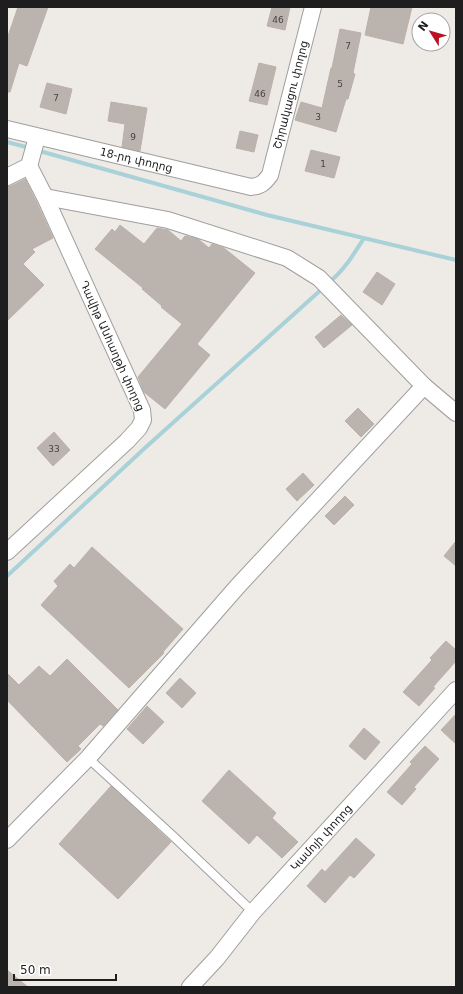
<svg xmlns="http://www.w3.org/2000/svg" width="463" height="994" font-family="'DejaVu Sans','Noto Sans Armenian',sans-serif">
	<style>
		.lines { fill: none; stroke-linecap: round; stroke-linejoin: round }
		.stream { stroke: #a9d2d8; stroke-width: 4 }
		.building { fill: #bbb3ae; stroke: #beb0a9 }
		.service-casing { stroke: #9f9f9f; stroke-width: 10 }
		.minor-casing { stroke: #9f9f9f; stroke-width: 18 }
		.service { stroke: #fff; stroke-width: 8 }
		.minor { stroke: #fff; stroke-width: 16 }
		.labels { text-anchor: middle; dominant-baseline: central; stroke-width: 3; stroke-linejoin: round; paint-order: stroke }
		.number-label { font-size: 9px; fill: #454342 }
		.street-label { font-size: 11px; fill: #1e1e1e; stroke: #fff }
	</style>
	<rect width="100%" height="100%" fill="#eeeae5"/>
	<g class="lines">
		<path class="stream" d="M 7,142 L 30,148
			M 36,150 L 267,215 L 456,260
			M 328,283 C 343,272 354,254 364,238
			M 7,576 L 146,447 L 323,288"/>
	</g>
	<path class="building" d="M 18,7 L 48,7 L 27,66 L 19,63 L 10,92 L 7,92 L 7,39 Z
		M 272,7 L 290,7 L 285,30 L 267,26 Z
		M 371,7 L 412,7 L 403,44 L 365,35 Z
		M 340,29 L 361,33 L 353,73 L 355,74 L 348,99 L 346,99 L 336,132 L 295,120 L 301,102 L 322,108 L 331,68 L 332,68 Z
		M 259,63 L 276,67 L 267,105 L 249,101 Z
		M 47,83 L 72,89 L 66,114 L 40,107 Z
		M 111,102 L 147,108 L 140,151 L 122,147 L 125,124 L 108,121 Z
		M 240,131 L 258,135 L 254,152 L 236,148 Z
		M 311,150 L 340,157 L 334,178 L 305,171 Z
		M 25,179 L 37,203 L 53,238 L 32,249 L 35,252 L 23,264 L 44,285 L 7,321 L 7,186 L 11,186 Z
		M 120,225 L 144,244 L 157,228 L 168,230 L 181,241 L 185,236 L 198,239 L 209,248 L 212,244 L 224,248 L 255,273 L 197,344 L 210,355 L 165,409 L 144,392 L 138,377 L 182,324 L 161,307 L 162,306 L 142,289 L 143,288 L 95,249 L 112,229 L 115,232 Z
		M 377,272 L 395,284 L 382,305 L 363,292 Z
		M 341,315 L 352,325 L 324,348 L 315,337 Z
		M 358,408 L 374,424 L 361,437 L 345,421 Z
		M 54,432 L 70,450 L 53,466 L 37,448 Z
		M 303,473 L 314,485 L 297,501 L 286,489 Z
		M 345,496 L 354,505 L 334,525 L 325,516 Z
		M 456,541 L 456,566 L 444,556 Z
		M 92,547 L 183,629 L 163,652 L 164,653 L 129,688 L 41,605 L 58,586 L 54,581 L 70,564 L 74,568 Z
		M 446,641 L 456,650 L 456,661 L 433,687 L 435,688 L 419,706 L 403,692 L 432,660 L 430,658 Z
		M 67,659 L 118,710 L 103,726 L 100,724 L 78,746 L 81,749 L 67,762 L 7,700 L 7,673 L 19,685 L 39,666 L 50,676 Z
		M 180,678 L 196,693 L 182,708 L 166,693 Z
		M 147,706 L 164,722 L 143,744 L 127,729 Z
		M 456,714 L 456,744 L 441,730 Z
		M 364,728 L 380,742 L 365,760 L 349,746 Z
		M 425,746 L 439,759 L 414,787 L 416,789 L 402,805 L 387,792 L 412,764 L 410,762 Z
		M 229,770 L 276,813 L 272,818 L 298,842 L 282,858 L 257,835 L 249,844 L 202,801 Z
		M 111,786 L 171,842 L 118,899 L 59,844 Z
		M 356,838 L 375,855 L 354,878 L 350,875 L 325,903 L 307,886 L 322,869 L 325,872 Z
		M 7,970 L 28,987 L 7,987 Z"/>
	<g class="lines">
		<g class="service-casing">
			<path id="service" d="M 88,758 L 173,836 L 253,912"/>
		</g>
		<g class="minor-casing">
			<g id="minor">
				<path id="s1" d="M 7,129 L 251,187 C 261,186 264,183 270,175 L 313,7"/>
				<path d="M 29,166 L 37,137"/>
				<path d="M 7,177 L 29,166"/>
				<path d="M 45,197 L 168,220 L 287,258 L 319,278 L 424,386 L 456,413"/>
				<path d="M 7,552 L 127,441 L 139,428 L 143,420 L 142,410 L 45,197 L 29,166"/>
				<path d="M 7,840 L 88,758 L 237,587 L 424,386"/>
				<path id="s2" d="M 190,987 L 217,958 L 253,912 L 456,690"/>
			</g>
		</g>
		<use href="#service" class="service"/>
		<use href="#minor" class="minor"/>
	</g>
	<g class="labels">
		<g class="number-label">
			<text x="278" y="20">46</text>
			<text x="348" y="46">7</text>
			<text x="340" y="84">5</text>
			<text x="260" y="94">46</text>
			<text x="56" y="98">7</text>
			<text x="318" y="117">3</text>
			<text x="133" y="137">9</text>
			<text x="323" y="164">1</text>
			<text x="54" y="449">33</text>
		</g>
		<g class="street-label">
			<text stroke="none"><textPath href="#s1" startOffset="357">Շիրակացու փողոց</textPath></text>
			<text stroke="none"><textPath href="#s1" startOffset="133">18-րդ փողոց</textPath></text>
			<text transform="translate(112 346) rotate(66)">Դավիթ Անհաղթի փողոց</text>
			<text stroke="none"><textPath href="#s2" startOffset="199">Կամոյի փողոց</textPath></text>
		</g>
	</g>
	<rect width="463" height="994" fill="none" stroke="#1e1e1e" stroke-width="16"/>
	<g transform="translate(431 32) rotate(307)"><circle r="19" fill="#ffffff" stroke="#a5a5a5"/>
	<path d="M0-3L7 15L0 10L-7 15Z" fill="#ba1224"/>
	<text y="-6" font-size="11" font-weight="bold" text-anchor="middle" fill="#1e1e1e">N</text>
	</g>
	<path d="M14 974v6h102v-6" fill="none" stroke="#1e1e1e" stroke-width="2"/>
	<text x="20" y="974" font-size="12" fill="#1e1e1e" stroke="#ffffff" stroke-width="3" paint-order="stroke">50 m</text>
</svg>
